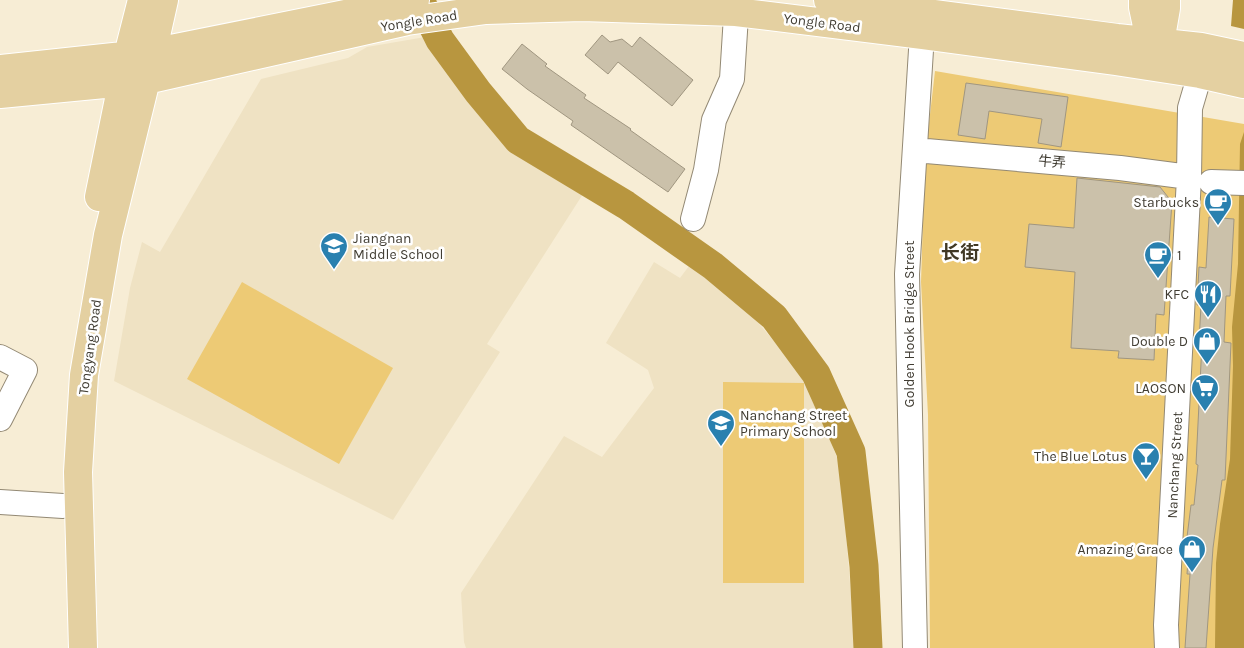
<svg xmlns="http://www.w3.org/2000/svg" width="1244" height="648" font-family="Karla,'Noto Sans SC',sans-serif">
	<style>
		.built { fill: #efe2c3 }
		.green { fill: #edca75 }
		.water { fill: #b8963f }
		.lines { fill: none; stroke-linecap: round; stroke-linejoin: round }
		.river { stroke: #b8963f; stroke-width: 29 }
		.building { fill: #cbc1aa; stroke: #a09680 }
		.minor-casing { stroke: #938974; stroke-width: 26 }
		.major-casing { stroke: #fff; stroke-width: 30 }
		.minor { stroke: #fff; stroke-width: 24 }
		.major { stroke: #e4d0a1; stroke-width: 28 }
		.labels { text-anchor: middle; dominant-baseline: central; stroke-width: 5; stroke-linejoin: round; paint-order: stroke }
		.street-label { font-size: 14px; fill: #413d33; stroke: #fff }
		.poi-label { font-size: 14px; fill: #413d33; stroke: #fff; text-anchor: end }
		.district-label { font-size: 19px; font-weight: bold; fill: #403824; stroke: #fff }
	</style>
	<rect width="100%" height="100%" fill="#f7edd5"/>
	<path class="built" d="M 437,35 L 460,83 L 504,133 L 583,194 L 487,344 L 500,352 L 393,520 L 114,381 L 130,288 L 142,242 L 160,252 L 261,79 L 348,58 L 367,47 Z
		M 654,262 L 680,278 L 692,262 L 723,286 L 755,319 L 797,368 L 828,435 L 841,468 L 855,648 L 466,648 L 464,642 L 461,593 L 564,436 L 602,457 L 654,388 L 648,370 L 606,343 Z"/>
	<path class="green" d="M 935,71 L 1244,124 L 1244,648 L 930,648 L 928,415 L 921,282 L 925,158 Z
		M 242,282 L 393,368 L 339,464 L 187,379 Z
		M 723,382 L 804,383 L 804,583 L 723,583 Z"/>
	<path class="water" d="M 1233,0 L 1244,0 L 1244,29 L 1231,26 Z
		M 1244,132 L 1244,648 L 1215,648 L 1216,563 L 1220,524 L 1230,459 L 1233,366 L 1232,327 L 1238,264 L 1240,144 Z"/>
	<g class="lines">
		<path class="river" d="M 420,0 L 440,40 L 478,92 L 518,140 L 626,205 L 713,266 L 774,317 L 816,374 L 851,452 L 864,566 L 868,648"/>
	</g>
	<path class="building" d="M 602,35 L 610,42 L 622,39 L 632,47 L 640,37 L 693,80 L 672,106 L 618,62 L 608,74 L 585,55 Z
		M 522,44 L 547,64 L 545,66 L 586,95 L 584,98 L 631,129 L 630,130 L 685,169 L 668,192 L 571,125 L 573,121 L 527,89 L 502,69 Z
		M 966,83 L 1068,97 L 1061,147 L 1038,143 L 1042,119 L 989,111 L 985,139 L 958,135 Z
		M 1077,178 L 1160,187 L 1172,202 L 1164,315 L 1156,314 L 1154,360 L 1118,358 L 1119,351 L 1071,348 L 1075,272 L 1025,267 L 1029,224 L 1074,228 Z
		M 1209,217 L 1234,219 L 1230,296 L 1226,296 L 1224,342 L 1231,343 L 1225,480 L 1222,480 L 1213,548 L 1206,648 L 1185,648 L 1190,574 L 1187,574 L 1189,546 L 1186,545 L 1191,505 L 1194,505 L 1198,465 L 1196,464 L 1202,343 L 1199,343 L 1201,305 L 1197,305 L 1199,267 L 1206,268 Z"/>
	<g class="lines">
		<g class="minor-casing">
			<path id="minor" d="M 915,150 L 1120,168 L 1189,177
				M 1211,182 L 1244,183
				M 693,219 L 706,170 L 714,120 L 732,79 L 737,0
				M 0,357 L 25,370 L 0,419
				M 0,502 L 63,506
				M 915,648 L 907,274 L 923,18
				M 1167,648 L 1166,625 L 1189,177 L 1190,108 L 1200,74"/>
		</g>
		<g class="major-casing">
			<path id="major" d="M 828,0 L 1117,38 L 1201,47 L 1244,56
				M 1143,0 L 1143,7 L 1154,59
				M 1158,54 L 1166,8 L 1166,0
				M 0,69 L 151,53 L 415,0
				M 0,94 L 146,80 L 407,21 L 486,10 L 582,7 L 736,12 L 923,35 L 1115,61 L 1200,74 L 1244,84
				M 99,197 L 128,55 L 142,0
				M 83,648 L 78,472 L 84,375 L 108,235 L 146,80 L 164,0"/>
		</g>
		<use href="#minor" class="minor"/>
		<use href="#major" class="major"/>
	</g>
	<defs>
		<g id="cafe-pin" transform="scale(1.4375)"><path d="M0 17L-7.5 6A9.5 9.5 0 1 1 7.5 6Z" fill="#2980af" stroke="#fff"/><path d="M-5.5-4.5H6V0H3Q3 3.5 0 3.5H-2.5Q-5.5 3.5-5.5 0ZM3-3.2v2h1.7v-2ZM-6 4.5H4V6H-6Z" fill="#fff"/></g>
		<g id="school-pin" transform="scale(1.4375)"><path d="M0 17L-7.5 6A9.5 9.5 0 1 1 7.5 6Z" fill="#2980af" stroke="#fff"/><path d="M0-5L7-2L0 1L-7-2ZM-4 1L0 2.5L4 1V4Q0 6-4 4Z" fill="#fff"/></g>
		<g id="restaurant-pin" transform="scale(1.4375)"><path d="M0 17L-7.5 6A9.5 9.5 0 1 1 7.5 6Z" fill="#2980af" stroke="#fff"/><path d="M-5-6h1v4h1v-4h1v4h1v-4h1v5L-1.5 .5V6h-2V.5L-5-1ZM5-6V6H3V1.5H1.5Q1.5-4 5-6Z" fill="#fff"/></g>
		<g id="shop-pin" transform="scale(1.4375)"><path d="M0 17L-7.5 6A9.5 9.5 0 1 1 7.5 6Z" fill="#2980af" stroke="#fff"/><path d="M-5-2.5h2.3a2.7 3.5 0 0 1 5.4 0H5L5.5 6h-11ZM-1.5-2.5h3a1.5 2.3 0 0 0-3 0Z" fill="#fff"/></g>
		<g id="supermarket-pin" transform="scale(1.4375)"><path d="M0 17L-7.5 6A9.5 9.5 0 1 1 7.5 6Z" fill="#2980af" stroke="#fff"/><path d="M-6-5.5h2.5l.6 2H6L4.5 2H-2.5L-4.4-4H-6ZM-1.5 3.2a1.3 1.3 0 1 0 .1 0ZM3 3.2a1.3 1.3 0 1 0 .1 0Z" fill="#fff"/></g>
		<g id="bar-pin" transform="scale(1.4375)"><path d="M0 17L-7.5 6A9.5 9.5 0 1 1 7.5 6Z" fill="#2980af" stroke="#fff"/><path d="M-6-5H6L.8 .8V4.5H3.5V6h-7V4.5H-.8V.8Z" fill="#fff"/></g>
	</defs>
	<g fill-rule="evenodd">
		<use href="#cafe-pin" x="1218" y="202"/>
		<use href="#school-pin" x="334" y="246"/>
		<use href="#cafe-pin" x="1158" y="255"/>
		<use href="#restaurant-pin" x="1208" y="294"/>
		<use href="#shop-pin" x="1207" y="341"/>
		<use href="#supermarket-pin" x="1205" y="388"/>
		<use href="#school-pin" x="721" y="423"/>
		<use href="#bar-pin" x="1146" y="456"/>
		<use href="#shop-pin" x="1192" y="549"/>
	</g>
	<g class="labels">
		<g class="street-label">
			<text transform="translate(419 21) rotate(-9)">Yongle Road</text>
			<text transform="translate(822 23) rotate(7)">Yongle Road</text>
			<text transform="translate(1052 162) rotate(5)">牛弄</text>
			<text transform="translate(909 324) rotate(-90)">Golden Hook Bridge Street</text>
			<text transform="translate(90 347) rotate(-82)">Tongyang Road</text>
			<text transform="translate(1175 465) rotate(-87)">Nanchang Street</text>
		</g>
		<g class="poi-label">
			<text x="1199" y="202">Starbucks</text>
			<text x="353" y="238" text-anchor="start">Jiangnan<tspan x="353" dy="16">Middle School</tspan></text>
			<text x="1177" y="255" text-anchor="start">1</text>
			<text x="1189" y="294">KFC</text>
			<text x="1188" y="341">Double D</text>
			<text x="1186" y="388">LAOSON</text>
			<text x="740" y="415" text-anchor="start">Nanchang Street<tspan x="740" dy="16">Primary School</tspan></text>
			<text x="1127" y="456">The Blue Lotus</text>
			<text x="1173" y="549">Amazing Grace</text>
		</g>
		<g class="district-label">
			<text x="960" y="253">长街</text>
		</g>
	</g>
</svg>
